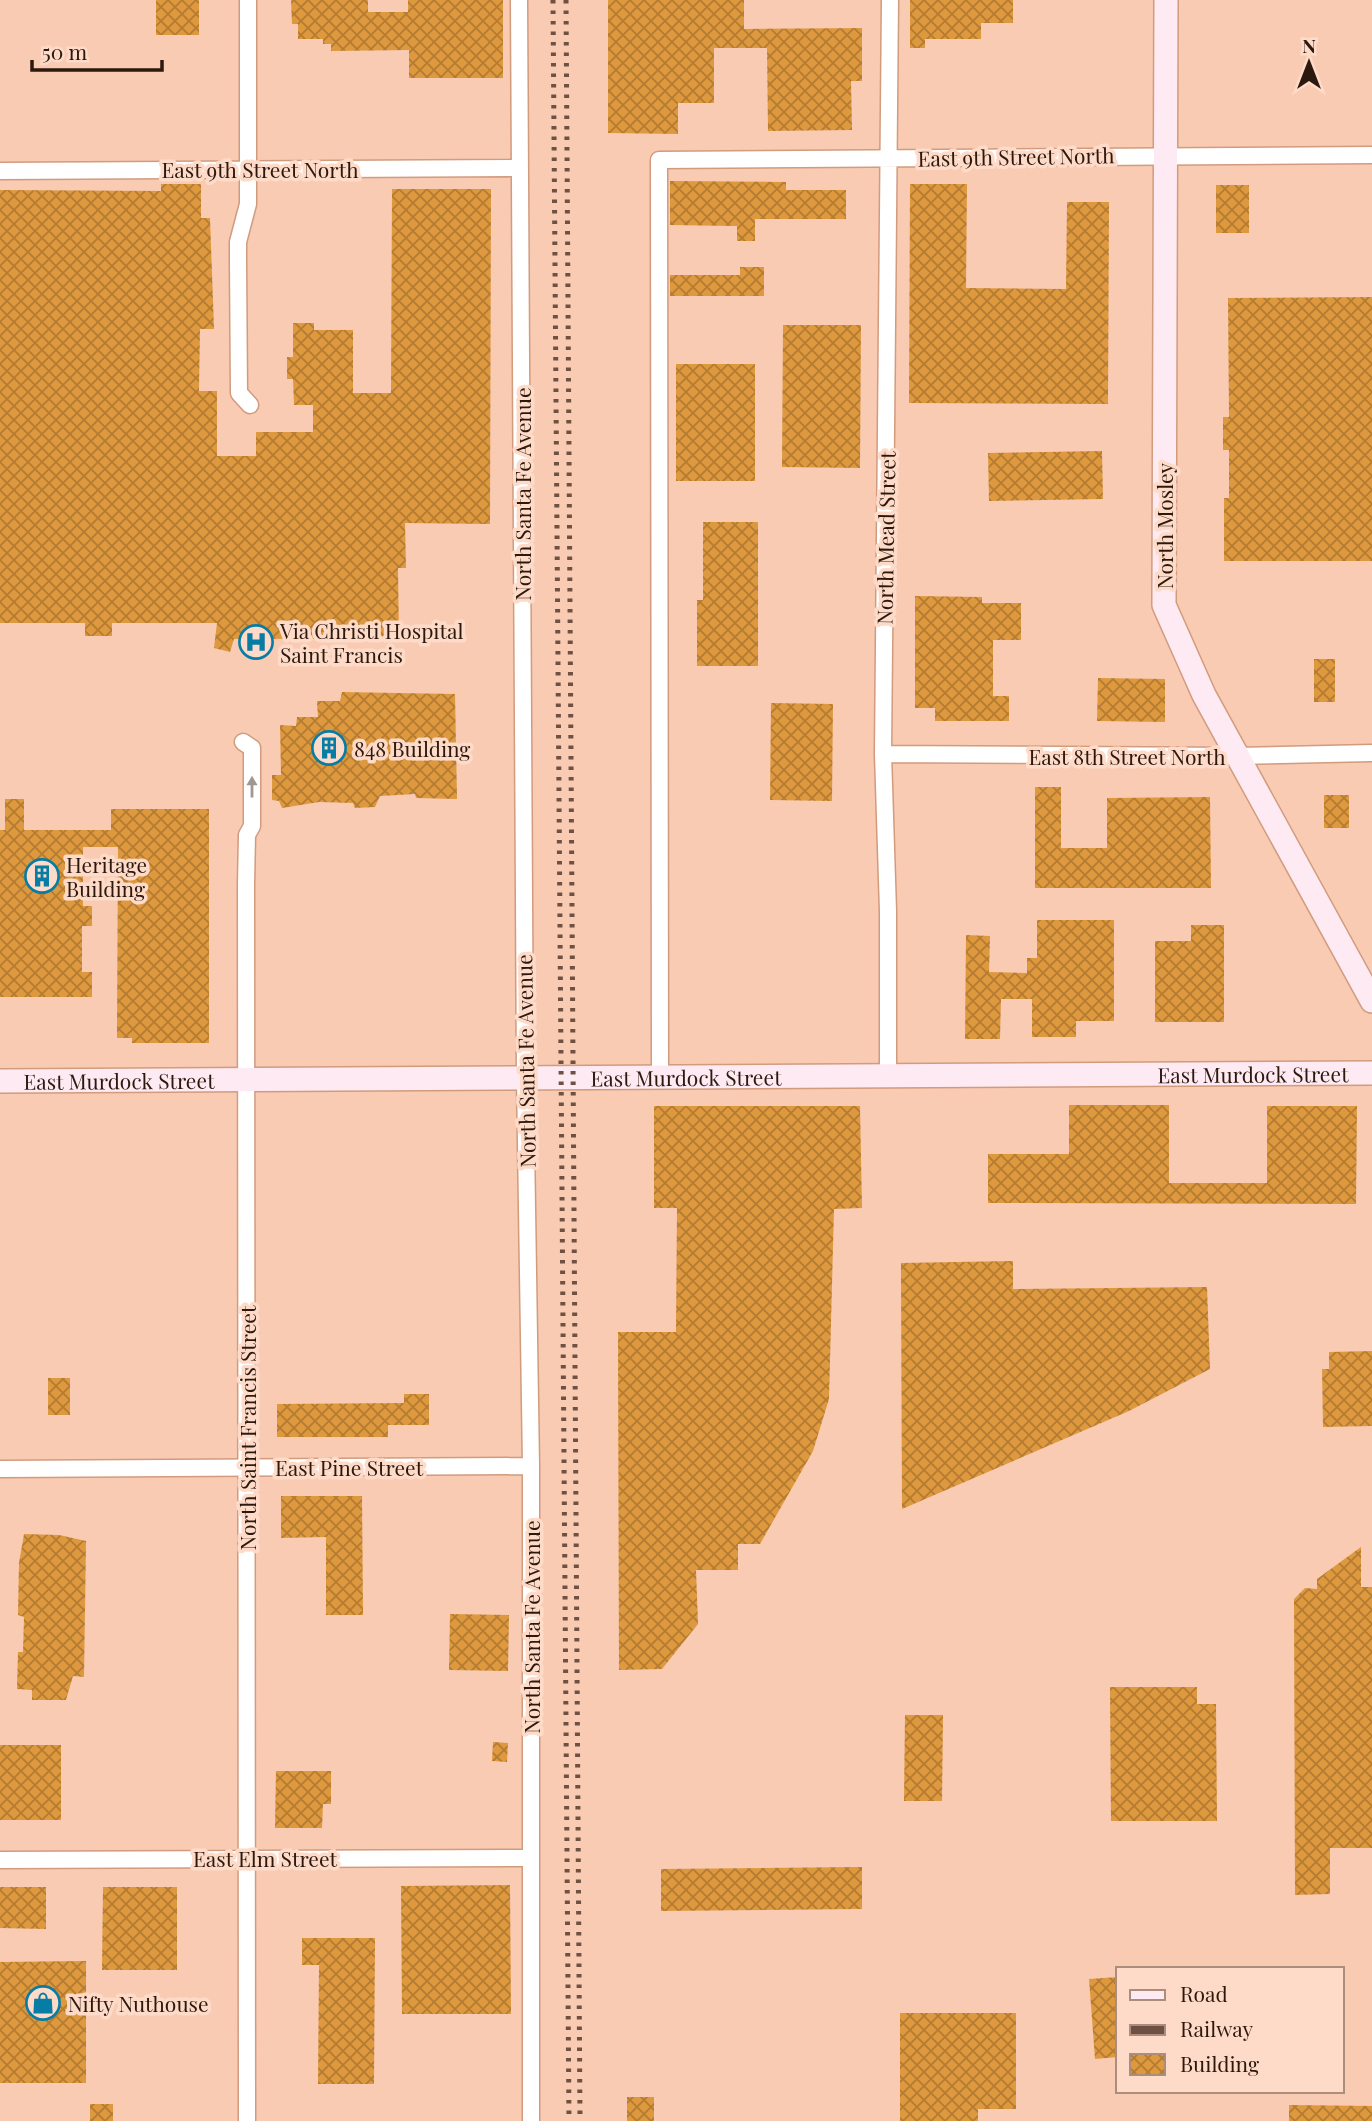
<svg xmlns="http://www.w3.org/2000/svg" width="1372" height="2121" font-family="'Playfair Display',serif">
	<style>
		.building { fill: url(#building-cross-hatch) }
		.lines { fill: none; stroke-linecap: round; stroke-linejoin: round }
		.street-casing { stroke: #d19b7e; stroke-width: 19 }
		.secondary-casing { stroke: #d19b7e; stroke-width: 26 }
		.street { stroke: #fff; stroke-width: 16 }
		.secondary { stroke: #feeaf3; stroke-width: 23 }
		.rail { stroke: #6e5142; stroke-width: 5; stroke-dasharray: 3.5 7; stroke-linecap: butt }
		.oneway { fill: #a09792 }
		.labels { text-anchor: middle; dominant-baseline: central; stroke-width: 7; stroke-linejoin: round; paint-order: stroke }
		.street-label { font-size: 21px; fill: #2c180c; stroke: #fedbc9 }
		.poi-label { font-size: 21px; fill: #2c180c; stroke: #fedbc9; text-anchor: start }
	</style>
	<defs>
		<pattern id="building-cross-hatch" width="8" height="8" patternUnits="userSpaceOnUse" patternTransform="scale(1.75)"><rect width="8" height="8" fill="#de983d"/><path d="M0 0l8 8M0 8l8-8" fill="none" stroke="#b47b32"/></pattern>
	</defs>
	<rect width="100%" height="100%" fill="#f9cbb3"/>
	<path class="building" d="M 156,0 L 199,0 L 199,35 L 156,35 Z
		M 291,0 L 368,0 L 368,12 L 408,12 L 408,0 L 503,0 L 503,78 L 409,78 L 409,50 L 331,51 L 331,44 L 323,44 L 323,39 L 298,39 L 298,24 L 292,24 Z
		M 608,0 L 744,0 L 744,29 L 862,28 L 862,81 L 851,81 L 852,130 L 768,131 L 767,48 L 714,48 L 714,103 L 678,103 L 678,134 L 608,133 Z
		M 910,0 L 1013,0 L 1013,23 L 981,23 L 981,39 L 925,39 L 925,48 L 910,48 Z
		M 670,181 L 786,182 L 786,190 L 846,190 L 846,219 L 755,219 L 755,241 L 737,241 L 737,226 L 670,225 Z
		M 161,184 L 201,184 L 201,218 L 210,218 L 214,329 L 200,329 L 199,391 L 217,391 L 217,456 L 256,456 L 256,432 L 313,432 L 313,405 L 294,405 L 293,379 L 287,379 L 287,357 L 293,357 L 293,323 L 314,323 L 314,330 L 353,330 L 353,393 L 391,393 L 392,189 L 491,189 L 490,524 L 405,523 L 406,568 L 398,568 L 399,638 L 234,639 L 230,652 L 214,648 L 217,623 L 112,623 L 112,636 L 85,636 L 85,623 L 0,623 L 0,190 L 161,191 Z
		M 910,184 L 967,184 L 966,288 L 1066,289 L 1067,202 L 1109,202 L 1108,404 L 909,403 Z
		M 1216,185 L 1249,185 L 1249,233 L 1216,233 Z
		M 740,267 L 764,267 L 764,296 L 670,296 L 670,275 L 740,275 Z
		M 1372,297 L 1372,561 L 1224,561 L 1224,498 L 1229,498 L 1229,450 L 1223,450 L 1223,417 L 1229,417 L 1228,298 Z
		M 783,325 L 861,325 L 860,468 L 782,467 Z
		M 676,364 L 755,364 L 755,481 L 676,481 Z
		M 1102,451 L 1103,499 L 989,501 L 988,453 Z
		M 703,522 L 758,522 L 758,666 L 697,666 L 697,600 L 703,600 Z
		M 915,596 L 982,597 L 982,603 L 1021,603 L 1021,640 L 993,640 L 993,696 L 1009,696 L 1009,721 L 935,721 L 935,708 L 915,708 Z
		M 1314,659 L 1335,659 L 1335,702 L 1314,702 Z
		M 1098,678 L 1165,679 L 1165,722 L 1097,721 Z
		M 342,692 L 455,694 L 457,799 L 416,798 L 415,794 L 380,796 L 375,807 L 355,808 L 353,803 L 319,802 L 282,808 L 279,801 L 272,800 L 272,775 L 281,775 L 280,725 L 296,726 L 297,717 L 318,717 L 317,701 L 340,701 Z
		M 771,703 L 833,704 L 832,801 L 770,800 Z
		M 1035,787 L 1061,787 L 1061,848 L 1107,848 L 1107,798 L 1210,797 L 1211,888 L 1035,888 Z
		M 1324,795 L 1349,795 L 1349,828 L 1324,828 Z
		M 5,799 L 24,799 L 24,830 L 111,830 L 111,809 L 209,809 L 209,1043 L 132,1043 L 132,1038 L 117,1038 L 118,847 L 83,847 L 83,906 L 92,906 L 92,926 L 82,926 L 82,972 L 92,972 L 92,997 L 0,997 L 0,830 L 5,830 Z
		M 1037,920 L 1114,920 L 1114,1021 L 1076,1021 L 1076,1037 L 1032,1037 L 1032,999 L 1001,999 L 1000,1039 L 965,1039 L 966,935 L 990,936 L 989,972 L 1027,973 L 1027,958 L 1037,958 Z
		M 1191,925 L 1224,925 L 1224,1022 L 1155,1022 L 1155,941 L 1191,941 Z
		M 1069,1105 L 1169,1105 L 1169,1183 L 1267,1183 L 1267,1106 L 1357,1106 L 1356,1204 L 988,1203 L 988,1154 L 1069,1154 Z
		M 654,1106 L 860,1106 L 862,1208 L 834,1209 L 829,1399 L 813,1451 L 760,1544 L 738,1544 L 738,1570 L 696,1570 L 698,1624 L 662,1669 L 619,1670 L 618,1332 L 676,1332 L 677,1208 L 654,1208 Z
		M 1013,1261 L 1013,1289 L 1207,1287 L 1210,1369 L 1129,1411 L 902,1509 L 901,1263 Z
		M 1372,1351 L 1372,1426 L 1323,1427 L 1322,1369 L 1329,1369 L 1329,1352 Z
		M 48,1378 L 70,1378 L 70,1415 L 48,1415 Z
		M 404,1394 L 429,1394 L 429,1425 L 388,1425 L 388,1437 L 277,1437 L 277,1404 L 404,1403 Z
		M 281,1496 L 362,1496 L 363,1615 L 326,1615 L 326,1537 L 281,1538 Z
		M 24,1534 L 59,1535 L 86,1541 L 84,1677 L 73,1676 L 66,1700 L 32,1700 L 32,1690 L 17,1689 L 18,1652 L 23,1652 L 24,1617 L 18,1615 L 19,1563 Z
		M 1361,1547 L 1361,1587 L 1372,1587 L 1372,1848 L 1330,1848 L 1330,1894 L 1295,1895 L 1294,1599 L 1305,1588 L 1317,1589 L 1317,1579 Z
		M 450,1614 L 509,1615 L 508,1671 L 449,1670 Z
		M 1110,1687 L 1197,1687 L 1197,1704 L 1216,1704 L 1217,1821 L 1111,1821 Z
		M 905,1715 L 943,1715 L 942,1801 L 904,1801 Z
		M 493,1742 L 508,1743 L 507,1762 L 492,1761 Z
		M 0,1745 L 61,1745 L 61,1820 L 0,1820 Z
		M 276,1771 L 331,1771 L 331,1804 L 323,1804 L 322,1828 L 275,1828 Z
		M 862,1867 L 862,1909 L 661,1911 L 661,1869 Z
		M 510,1885 L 511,2014 L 402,2014 L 401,1886 Z
		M 0,1887 L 46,1887 L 46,1929 L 0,1928 Z
		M 103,1887 L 177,1887 L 177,1970 L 102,1970 Z
		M 302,1938 L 375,1938 L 374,2084 L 318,2084 L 319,1965 L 302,1965 Z
		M 86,1961 L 86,2083 L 0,2083 L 0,1962 Z
		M 1118,1977 L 1118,2057 L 1095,2059 L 1089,1979 Z
		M 900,2013 L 1016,2013 L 1016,2109 L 978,2109 L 978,2121 L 900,2121 Z
		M 627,2097 L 654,2097 L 654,2121 L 627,2121 Z
		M 90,2104 L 113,2104 L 113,2121 L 90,2121 Z
		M 1289,2105 L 1372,2106 L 1372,2121 L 1289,2121 Z"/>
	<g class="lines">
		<g class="street-casing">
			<path id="street" d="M 248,0 L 248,204 L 238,242 L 238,263 L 239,393 L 250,405
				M 519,0 L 525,1078 L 531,1466 L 531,2121
				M 0,171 L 520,168
				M 243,742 L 252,748 L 252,826 L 247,835 L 246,884 L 247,2121
				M 883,754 L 1237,756 L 1372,753
				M 888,1075 L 888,911 L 883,754 L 890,0
				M 660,1077 L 659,160 L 1372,155
				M 0,1469 L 531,1466
				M 0,1860 L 531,1858"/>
		</g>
		<g class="secondary-casing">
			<g id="secondary">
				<path d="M 1166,0 L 1164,605 L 1204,695 L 1372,1001"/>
				<path id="s1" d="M 0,1081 L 1372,1073"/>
			</g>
		</g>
		<use href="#street" class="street"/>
		<use href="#secondary" class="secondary"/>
		<path class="rail" d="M 553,0 L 569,2121
			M 566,0 L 580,2121"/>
	</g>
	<defs><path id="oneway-solid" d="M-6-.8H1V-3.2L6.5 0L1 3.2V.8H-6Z" transform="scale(1.75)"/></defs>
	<use class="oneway" href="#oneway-solid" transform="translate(252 787) rotate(-90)"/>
	<defs>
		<g id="hospital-ring" transform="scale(1.75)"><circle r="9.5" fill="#fedbc9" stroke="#077ca4" stroke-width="1.5"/><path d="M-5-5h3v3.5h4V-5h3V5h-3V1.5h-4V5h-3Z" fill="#077ca4"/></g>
		<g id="building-ring" transform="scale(1.75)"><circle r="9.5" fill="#fedbc9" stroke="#077ca4" stroke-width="1.5"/><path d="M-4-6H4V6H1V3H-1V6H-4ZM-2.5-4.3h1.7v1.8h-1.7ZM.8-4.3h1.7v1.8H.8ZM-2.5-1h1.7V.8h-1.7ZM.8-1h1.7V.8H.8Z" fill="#077ca4"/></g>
		<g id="shop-ring" transform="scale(1.75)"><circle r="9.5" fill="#fedbc9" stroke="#077ca4" stroke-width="1.5"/><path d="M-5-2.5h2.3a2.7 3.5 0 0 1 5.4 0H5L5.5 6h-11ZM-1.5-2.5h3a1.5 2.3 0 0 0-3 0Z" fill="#077ca4"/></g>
	</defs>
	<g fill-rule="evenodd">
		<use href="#hospital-ring" x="256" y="642"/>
		<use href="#building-ring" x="329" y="748"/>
		<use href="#building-ring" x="42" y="876"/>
		<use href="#shop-ring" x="43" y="2003"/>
	</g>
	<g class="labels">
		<g class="street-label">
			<text transform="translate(1016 156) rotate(-1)">East 9th Street North</text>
			<text x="260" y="169">East 9th Street North</text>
			<text transform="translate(522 494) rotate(-90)">North Santa Fe Avenue</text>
			<text transform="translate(1164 526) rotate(-90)">North Mosley</text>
			<text transform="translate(885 538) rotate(-89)">North Mead Street</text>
			<text x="1127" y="756">East 8th Street North</text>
			<text transform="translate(525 1061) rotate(-91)">North Santa Fe Avenue</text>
			<text stroke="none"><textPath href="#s1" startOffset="1253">East Murdock Street</textPath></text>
			<text stroke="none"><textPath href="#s1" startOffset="686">East Murdock Street</textPath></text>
			<text stroke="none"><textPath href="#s1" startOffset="119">East Murdock Street</textPath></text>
			<text transform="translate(247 1428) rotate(-90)">North Saint Francis Street</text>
			<text x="349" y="1467">East Pine Street</text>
			<text transform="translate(531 1627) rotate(-90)">North Santa Fe Avenue</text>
			<text x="265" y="1858">East Elm Street</text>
		</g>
		<g class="poi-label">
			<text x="280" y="630">Via Christi Hospital<tspan x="280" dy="24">Saint Francis</tspan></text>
			<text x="354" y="748">848 Building</text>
			<text x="66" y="864">Heritage<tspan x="66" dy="24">Building</tspan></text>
			<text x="68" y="2003">Nifty Nuthouse</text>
		</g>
	</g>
	<rect x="1116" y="1967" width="228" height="126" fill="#fedbc9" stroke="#aa8d7d" stroke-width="2"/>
	<rect x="1130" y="1990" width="35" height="10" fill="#feeaf3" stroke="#aa8d7d" stroke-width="2"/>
	<text x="1180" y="2002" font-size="21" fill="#2c180c">Road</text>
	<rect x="1130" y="2025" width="35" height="10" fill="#6e5142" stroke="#aa8d7d" stroke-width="2"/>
	<text x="1180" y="2037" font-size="21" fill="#2c180c">Railway</text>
	<rect x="1130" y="2054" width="35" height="21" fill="url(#building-cross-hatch)" stroke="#aa8d7d" stroke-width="2"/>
	<text x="1180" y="2072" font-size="21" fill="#2c180c">Building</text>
	<g transform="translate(1309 63)" stroke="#fedbc9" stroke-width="5" paint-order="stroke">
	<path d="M0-5L12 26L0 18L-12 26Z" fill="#2c180c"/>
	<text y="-10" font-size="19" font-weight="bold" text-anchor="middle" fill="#2c180c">N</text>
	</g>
	<path d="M32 60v10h130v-10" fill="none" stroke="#2c180c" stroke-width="3.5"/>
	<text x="42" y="60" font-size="21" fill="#2c180c" stroke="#fedbc9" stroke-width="5" paint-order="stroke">50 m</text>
</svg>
